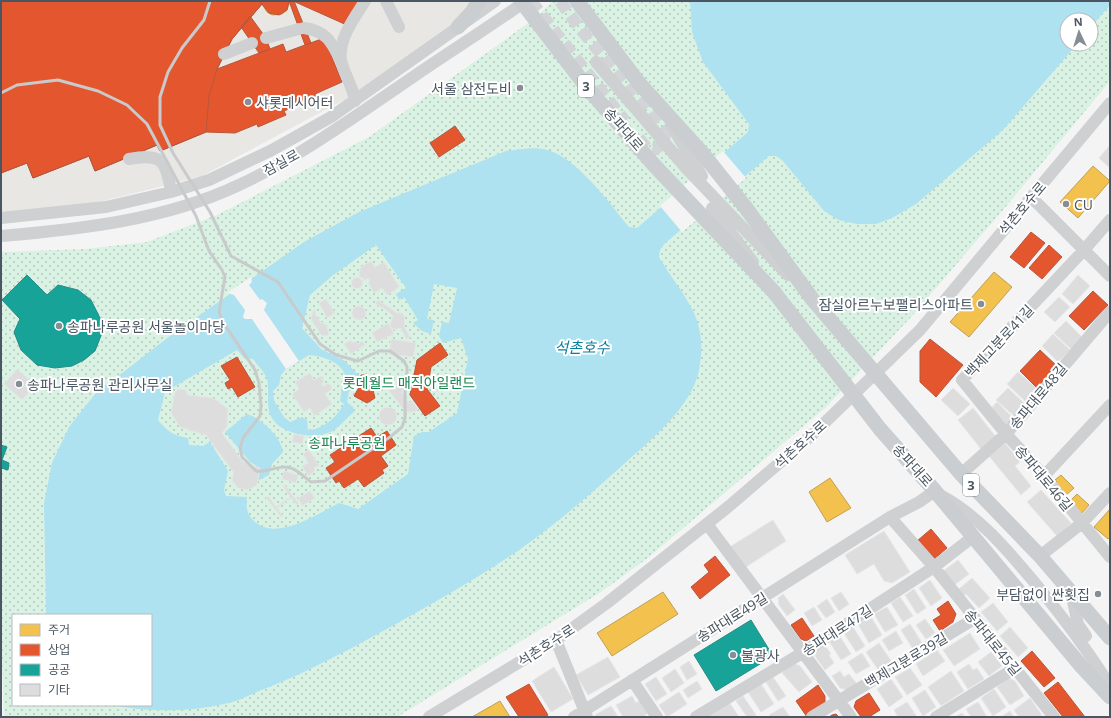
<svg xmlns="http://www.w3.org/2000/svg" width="1111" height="718" font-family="'Open Sans','Noto Sans KR',sans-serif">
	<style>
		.commercial { fill: #e8e7e3 }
		.park { fill: url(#park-dots); fill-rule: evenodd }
		.water { fill: #aee2f0; fill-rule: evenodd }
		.pier { fill: #f4f4f4 }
		.homes { fill: #f2c14e; stroke: #c0a154 }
		.shops { fill: #e4572e; stroke: #b6573d }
		.public { fill: #17a398; stroke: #268c88 }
		.building { fill: #ddddde; stroke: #e5e6e7 }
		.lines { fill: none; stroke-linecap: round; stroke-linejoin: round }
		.minor-tunnel { stroke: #d2d4d7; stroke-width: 12; stroke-dasharray: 12 6; stroke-linecap: butt }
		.minor { stroke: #ced0d2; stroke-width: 12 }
		.major { stroke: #caced1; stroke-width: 15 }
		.rail { stroke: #c9cacc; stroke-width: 3 }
		.poi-dot { fill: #868d94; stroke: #fff; stroke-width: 1.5 }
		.labels { text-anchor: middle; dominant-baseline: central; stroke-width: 4; stroke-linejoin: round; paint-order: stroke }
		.shield { fill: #fff; stroke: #808990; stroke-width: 1 }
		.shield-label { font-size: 13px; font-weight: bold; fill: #4a5661 }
		.poi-label { font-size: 14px; fill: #4a5661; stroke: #fff; text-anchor: start }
		.street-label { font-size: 14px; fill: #4a5661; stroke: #fff }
		.park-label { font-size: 14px; fill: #17864f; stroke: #fff }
		.water-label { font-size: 15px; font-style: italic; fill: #0c7c9b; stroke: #fff }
	</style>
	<defs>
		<pattern id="park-dots" width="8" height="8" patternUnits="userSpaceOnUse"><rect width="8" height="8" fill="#d9f2e3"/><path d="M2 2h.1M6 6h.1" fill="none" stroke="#b2c7bb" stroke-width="1.8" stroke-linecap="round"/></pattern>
	</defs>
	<rect width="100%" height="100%" fill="#f4f4f4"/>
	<path class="commercial" d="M 1,1 L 476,1 L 471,10 L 353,95 L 202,176 L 68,210 L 1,214 Z"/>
	<path class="park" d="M 553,1 L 1110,1 L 1110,81 L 1008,204 L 912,316 L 826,407 L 649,557 L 601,592 L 397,717 L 4,717 L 1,625 L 1,252 L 85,249 L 147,242 L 217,215 L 369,137 L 534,19 ZM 1067,20 L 1091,20 L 1091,44 L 1067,44 ZM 13,615 L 151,615 L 151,705 L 13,705 Z"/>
	<path class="water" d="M 690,1 L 1110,1 L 1110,5 L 1091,27 L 1091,20 L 1067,20 L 1067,44 L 1077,44 L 1003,130 L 916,204 L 892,218 L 876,224 L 857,224 L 839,220 L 824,211 L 783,161 L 776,156 L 769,156 L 664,244 L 660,250 L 659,257 C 684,300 709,315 699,370 C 693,405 651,440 625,463 C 591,494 556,524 519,550 C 464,587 407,618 350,649 C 320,664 291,679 259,691 C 250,695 241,700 232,702 C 194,712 151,713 112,705 L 151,705 L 151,615 L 46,615 L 46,609 L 44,503 L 52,463 L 69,427 L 95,394 L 170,336 L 304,242 L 359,212 L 506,151 C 518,150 531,147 543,149 C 576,155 608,202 629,227 L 637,228 L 748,132 L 749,124 L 703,62 L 692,32 ZM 376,245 L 406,288 L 396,294 L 399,300 L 404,297 L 418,320 L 413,323 L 422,331 L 431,334 L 434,320 L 427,319 L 434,284 L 457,288 L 449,323 L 442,322 L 439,336 L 443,343 L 461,338 L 468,359 L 457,413 L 429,432 L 422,432 L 414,436 L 408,474 L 358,509 L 339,503 C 317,514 275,543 253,520 C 246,513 246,506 247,497 L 226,496 L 224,490 L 228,471 L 210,442 L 203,446 L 189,445 L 188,438 C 174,436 167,431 158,420 L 165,392 L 237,350 L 244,358 L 253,359 C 257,365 265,372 267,379 C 270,392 265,406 272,418 C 281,434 312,439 328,433 C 338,430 346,418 354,412 L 353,407 L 347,402 L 349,391 L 355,386 L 359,376 L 345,361 L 321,349 L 302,328 L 310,295 L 332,276 ZM 309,355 C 325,356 345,363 347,382 L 342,387 L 340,401 L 344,404 C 337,417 322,430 308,430 L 307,420 L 302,417 L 290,422 L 284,417 L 274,401 L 273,391 L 279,385 L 281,375 L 286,369 Z
		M 247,414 C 261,418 281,437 283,452 L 272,464 L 269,475 L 257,481 L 260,468 L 250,462 L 225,432 Z"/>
	<path class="pier" d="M 723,151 L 746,178 L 682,232 L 660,206 Z
		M 251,277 L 252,282 L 249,285 L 260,300 L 262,299 L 267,303 L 264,310 L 299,361 L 286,369 L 252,319 L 245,319 L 243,317 L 245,310 L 234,295 L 227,293 Z"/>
	<path class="homes" d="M 260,1 L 289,1 L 289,4 L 287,10 L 282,14 L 272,15 L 267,12 Z
		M 1093,166 L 1110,181 L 1078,218 L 1060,202 Z
		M 994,272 L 1012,287 L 969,337 L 950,322 Z
		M 1061,475 L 1074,488 L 1065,496 L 1054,485 L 1057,482 L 1055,480 Z
		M 830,478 L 851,508 L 827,522 L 809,492 Z
		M 1077,494 L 1089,505 L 1081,514 L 1070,501 Z
		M 1110,509 L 1110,537 L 1108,539 L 1094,527 Z
		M 663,592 L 678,614 L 612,656 L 597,633 Z
		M 500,701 L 510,717 L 472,717 Z"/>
	<path class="shops" d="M 1,1 L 289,1 L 287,10 L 279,15 L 269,13 L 262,4 L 232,39 L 217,69 L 283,44 L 286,52 L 324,38 L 342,82 L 315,94 L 316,97 L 284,111 L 286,115 L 258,127 L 257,124 L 235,133 L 206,132 L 160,151 L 157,145 L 95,171 L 89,156 L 33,178 L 27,163 L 1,173 Z
		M 1,1 L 260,1 L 262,4 L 232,39 L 217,69 L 209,96 L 206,132 L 160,151 L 157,145 L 95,171 L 89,156 L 33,178 L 27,163 L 1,173 Z
		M 289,1 L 294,1 L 311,43 L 305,45 Z
		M 293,1 L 360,1 L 349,26 Z
		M 250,16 L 266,38 L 270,49 L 259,53 L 241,27 Z
		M 455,126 L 465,140 L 439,157 L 430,143 Z
		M 1031,232 L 1045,243 L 1024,268 L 1010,257 Z
		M 1049,245 L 1062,257 L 1042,279 L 1029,268 Z
		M 1093,291 L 1108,305 L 1084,330 L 1069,316 Z
		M 930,339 L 963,365 L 936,397 L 920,382 L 920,351 Z
		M 440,343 L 448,355 L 431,367 L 427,389 L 440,406 L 425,416 L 410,395 L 417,360 Z
		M 1040,350 L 1058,367 L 1037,388 L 1020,371 Z
		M 237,357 L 255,387 L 238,397 L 232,387 L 228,389 L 225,383 L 230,380 L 221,366 Z
		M 361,375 L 367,375 L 367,385 L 372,386 L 375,398 L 367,403 L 354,396 L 361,384 Z
		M 371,428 L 377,437 L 387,431 L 396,445 L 381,456 L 388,466 L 382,470 L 384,473 L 364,487 L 358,479 L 344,488 L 339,481 L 336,483 L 326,468 L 335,462 L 330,455 Z
		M 931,529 L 947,548 L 933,560 L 917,541 Z
		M 715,556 L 730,575 L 700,599 L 691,587 L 709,572 L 704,565 Z
		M 948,601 L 956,614 L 953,622 L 940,631 L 933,620 L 941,615 L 937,609 Z
		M 802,618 L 814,636 L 806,641 L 801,639 L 791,625 Z
		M 1032,651 L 1055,678 L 1044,687 L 1021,661 Z
		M 1058,682 L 1085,717 L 1063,717 L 1044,693 Z
		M 529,684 L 548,715 L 545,717 L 519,717 L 506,697 Z
		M 818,685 L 825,696 L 825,704 L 807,717 L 796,701 Z
		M 869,693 L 880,710 L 869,717 L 861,717 L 854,707 L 856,701 Z
		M 836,714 L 839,717 L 829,717 L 832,715 Z"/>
	<path class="public" d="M 27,275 L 47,295 L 58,285 L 78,290 L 91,300 L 101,320 L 102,333 L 95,351 L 84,360 L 72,366 L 55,368 L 37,365 L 21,350 L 14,332 L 20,319 L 2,300 Z
		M 1,445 L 7,447 L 2,460 L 9,463 L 8,470 L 1,468 Z
		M 751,620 L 773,656 L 716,691 L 694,655 Z"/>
	<path class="building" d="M 1110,145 L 1110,168 L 1099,158 Z
		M 371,261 L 375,267 L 384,262 L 399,287 L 387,295 L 382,288 L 374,293 L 368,282 L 370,281 L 368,278 L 365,280 L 360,277 L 359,273 L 361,267 Z
		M 1078,275 L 1090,286 L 1073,304 L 1062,294 Z
		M351.5 283a5.5 5.5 0 1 1 11 0a5.5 5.5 0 1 1-11 0Z
		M 1059,297 L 1070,307 L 1055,322 L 1044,312 Z
		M 326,299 L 335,313 L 327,318 L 319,303 Z
		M 378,300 L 397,313 L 402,313 L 405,318 L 404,326 L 410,337 L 406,339 L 401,328 L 394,330 L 390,325 L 393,316 L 385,309 L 375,304 Z
		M352 313a7 7 0 1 1 14 0a7 7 0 1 1-14 0Z
		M 315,309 L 316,316 L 321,323 L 323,322 L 327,327 L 329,334 L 326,336 L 321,335 L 311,319 L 313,311 Z
		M 1066,321 L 1082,337 L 1071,349 L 1054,333 Z
		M 388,323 L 394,334 L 377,342 L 372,333 Z
		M 1053,334 L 1070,350 L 1058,362 L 1042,346 Z
		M 391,339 L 416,343 L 413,357 L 389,354 Z
		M 351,340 L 353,343 L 356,341 L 358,344 L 362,341 L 365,345 L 351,354 L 344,344 Z
		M 17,369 L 35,385 L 22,400 L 4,384 Z
		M 1018,372 L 1037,389 L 1025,401 L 1007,384 Z
		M 310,373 L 314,380 L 321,376 L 324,382 L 321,384 L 323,387 L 329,383 L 332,389 L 325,394 L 332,404 L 314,416 L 310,408 L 304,412 L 292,394 L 299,389 L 295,382 Z
		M 391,384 L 404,387 L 402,393 L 409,403 L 413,401 L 418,409 L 414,412 L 406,412 L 389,391 Z
		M 953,388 L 970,404 L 958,416 L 941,400 Z
		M 1008,388 L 1025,404 L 1014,416 L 996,400 Z
		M 179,389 L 186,390 L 188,395 L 213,398 L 228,409 L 227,427 L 222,433 L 243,462 L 260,468 L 257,485 L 248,490 L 238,488 L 232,480 L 234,473 L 206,435 L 180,427 L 171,413 L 175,392 Z
		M 997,402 L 1014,419 L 1002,431 L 985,415 Z
		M379 416a9 9 0 1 1 18 0a9 9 0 1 1-18 0Z
		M 973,408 L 996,437 L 981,449 L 958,420 Z
		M 294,434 L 304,436 L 302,444 L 292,442 Z
		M 1005,443 L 1020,462 L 1015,466 L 1031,486 L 1021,495 L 989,456 Z
		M 309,450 L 319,465 L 314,468 L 315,471 L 308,476 L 302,466 L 308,463 L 303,454 Z
		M 284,471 L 298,475 L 296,483 L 282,479 Z
		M 285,485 L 299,504 L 297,505 L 291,498 L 277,508 L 283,516 L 281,517 L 266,498 L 268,496 L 276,507 L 290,497 L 283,486 Z
		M 1041,490 L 1071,523 L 1057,536 L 1027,502 Z
		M 310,491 L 315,498 L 302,506 L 298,498 Z
		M 773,520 L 786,541 L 746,567 L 728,548 Z
		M 884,531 L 910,572 L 892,583 L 884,581 L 874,564 L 857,574 L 845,555 Z
		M 958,560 L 969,574 L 953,586 L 942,572 Z
		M 972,578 L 990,598 L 979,608 L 966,594 L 960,599 L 954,593 Z
		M 930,580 L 942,598 L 931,606 L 919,588 Z
		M 914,589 L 926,608 L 917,614 L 905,595 Z
		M 841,592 L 849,604 L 839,611 L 831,598 Z
		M 783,594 L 795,610 L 787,616 L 779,605 L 778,598 Z
		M 900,597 L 913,616 L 903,622 L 891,603 Z
		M 827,599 L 835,612 L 826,618 L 817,606 Z
		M 993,603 L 1008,622 L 997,631 L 981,612 Z
		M 814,607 L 822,620 L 812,626 L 804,613 Z
		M 887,607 L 898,625 L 885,632 L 874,614 Z
		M 871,617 L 882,635 L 869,643 L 858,624 Z
		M 925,619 L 935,633 L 926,639 L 916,625 Z
		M 910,624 L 922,643 L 913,649 L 901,630 Z
		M 853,627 L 865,646 L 856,652 L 844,633 Z
		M 1010,627 L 1028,648 L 1018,657 L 1000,636 Z
		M 896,631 L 903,643 L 889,651 L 882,640 Z
		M 970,633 L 980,649 L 954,666 L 943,650 Z
		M 839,635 L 851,654 L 841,660 L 829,641 Z
		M 879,643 L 892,662 L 879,671 L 866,652 Z
		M 824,644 L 831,654 L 829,655 L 834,663 L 825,670 L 815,656 L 816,649 Z
		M 937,650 L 945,661 L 923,676 L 916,664 Z
		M 991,652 L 1002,666 L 989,676 L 978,662 Z
		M 862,653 L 870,666 L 856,674 L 848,662 Z
		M 608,657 L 620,677 L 588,695 L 576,675 Z
		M 689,661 L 697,674 L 687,680 L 680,667 Z
		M 793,663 L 800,666 L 812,682 L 799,692 L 782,673 Z
		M 969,664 L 973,670 L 977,668 L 984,679 L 968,689 L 957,672 Z
		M 554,667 L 573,699 L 551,712 L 532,681 Z
		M 910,668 L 922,685 L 907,695 L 895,677 Z
		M 675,669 L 684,683 L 671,692 L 662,678 Z
		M 840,671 L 844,677 L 849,674 L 857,684 L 848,690 L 840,688 L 832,676 Z
		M 951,671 L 964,691 L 941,706 L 928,687 Z
		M 656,677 L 667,694 L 656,701 L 645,684 Z
		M 773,677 L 786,696 L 778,701 L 766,682 Z
		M 1009,678 L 1015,681 L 1024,696 L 1010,705 L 997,687 Z
		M 891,679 L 903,697 L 889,707 L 877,689 Z
		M 697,681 L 702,689 L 688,698 L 683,690 Z
		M 761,684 L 774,704 L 761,712 L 748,692 Z
		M 994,689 L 1006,707 L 993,716 L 981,698 Z
		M 925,690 L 936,707 L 923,716 L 912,698 Z
		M 679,692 L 687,704 L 667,717 L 659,705 Z
		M 632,696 L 636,703 L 640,700 L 648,713 L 643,717 L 623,717 L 616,705 Z
		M 743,696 L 756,715 L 753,717 L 747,717 L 736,701 Z
		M 1030,698 L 1041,714 L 1041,717 L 1019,717 L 1014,710 Z
		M 729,702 L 739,717 L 706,717 Z
		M 907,702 L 917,717 L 898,717 L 894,710 Z
		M 978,702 L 987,717 L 971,717 L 966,709 Z
		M 611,706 L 617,715 L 614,717 L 596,717 L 595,715 Z
		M 783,707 L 790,717 L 771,717 L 769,715 Z
		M 1010,711 L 1014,717 L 1001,717 Z
		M 962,713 L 965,717 L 955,717 Z"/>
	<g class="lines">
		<path class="minor-tunnel" d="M 531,1 L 625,121
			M 560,1 L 578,26 L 663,130 L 665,135 L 663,144 L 655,149 L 646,147 L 638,137"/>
		<path class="minor" d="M 386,1 L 399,27
			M 304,28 C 326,31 331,41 340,59
			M 266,38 L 299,29
			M 224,54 L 252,43
			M 596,62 L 686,168 L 788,275
			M 355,101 C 353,86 343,72 341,60 C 338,39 355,17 365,1
			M 671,125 L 702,176
			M 129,159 C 162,153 166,160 171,192
			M 1031,197 L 1110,276
			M 712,208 L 753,262
			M 1,218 L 106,207 L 171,192 L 209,180 L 272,150 L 331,117 L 495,1
			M 1110,220 L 1084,250 L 962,380 L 1006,434 L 1044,476 L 1110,557
			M 1,236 C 82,229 165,220 239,185 C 301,156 357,115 413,77 C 451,51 489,27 526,1
			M 961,474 L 1006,434 L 1110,312
			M 1044,476 L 1110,405
			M 942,496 C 979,516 1008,551 1035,583 C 1062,616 1087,649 1110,686
			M 890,517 L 934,567 L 1054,717
			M 707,524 L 851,717
			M 1040,556 L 1082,523 L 1110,493
			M 1071,593 L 1078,624 L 1086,636
			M 556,640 L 587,717
			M 632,680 L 657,717
			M 429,717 L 556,640 L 607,603 L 728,507 L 812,435 L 920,330 L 1110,103
			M 574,717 L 890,517 L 919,502 L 935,491
			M 696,717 L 802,653 L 934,567 L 974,536
			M 812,717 L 974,619
			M 936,717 L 1015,668"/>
		<path class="major" d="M 521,1 L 585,85 L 654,165 L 774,292 L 880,429 L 935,491 L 1082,667 L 1110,697
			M 577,1 L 639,83 L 703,154 L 746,208 L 813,300 L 961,474 L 1040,556 L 1110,638
			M 458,27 L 472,12 L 479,1"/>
		<path class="rail" d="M 1,93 L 17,85 L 58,80 L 98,91 L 127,105 L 147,124 L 196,216 L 209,251 L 222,270 L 225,277 L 219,312 L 223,322 L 255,370 L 259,383 L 261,406 L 260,416 L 243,438 L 240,448 L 242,457 L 256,471 C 268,473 281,463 293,469 C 299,471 305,478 311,482 L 325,481 L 390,437 L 402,427 L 405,418 L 405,390 L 407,375 L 407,367 L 404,361 L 390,351 L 379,351 L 358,361 L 336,355 L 320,344 L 278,282 L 231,256 L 210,212 L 173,153 L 160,125 L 160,97 L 168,72 L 182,48 L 204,20 L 210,1"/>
	</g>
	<g class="poi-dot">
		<circle cx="520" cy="88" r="4"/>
		<circle cx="248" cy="102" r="4"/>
		<circle cx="1066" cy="204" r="4"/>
		<circle cx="981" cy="304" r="4"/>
		<circle cx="59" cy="326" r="4"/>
		<circle cx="19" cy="384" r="4"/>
		<circle cx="1098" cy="594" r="4"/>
		<circle cx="733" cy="655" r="4"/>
	</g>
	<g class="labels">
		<g class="shield">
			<rect x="578" y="75" width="16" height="22" rx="3"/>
			<rect x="963" y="474" width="16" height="22" rx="3"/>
		</g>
		<g class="shield-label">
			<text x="586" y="86">3</text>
			<text x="971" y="485">3</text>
		</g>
		<g class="poi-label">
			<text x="512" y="88" text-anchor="end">서울 삼전도비</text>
			<text x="256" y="102">샤롯데시어터</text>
			<text x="1074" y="204">CU</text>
			<text x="973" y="304" text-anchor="end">잠실아르누보팰리스아파트</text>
			<text x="67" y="326">송파나루공원 서울놀이마당</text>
			<text x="27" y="384">송파나루공원 관리사무실</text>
			<text x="1090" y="594" text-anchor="end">부담없이 싼횟집</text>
			<text x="741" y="655">불광사</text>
		</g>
		<g class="street-label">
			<text transform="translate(624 129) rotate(49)">송파대로</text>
			<text transform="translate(281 162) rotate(-29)">잠실로</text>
			<text transform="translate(1022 208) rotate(-50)">석촌호수로</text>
			<text transform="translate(999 341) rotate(-47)">백제고분로41길</text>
			<text transform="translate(1038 396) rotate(-50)">송파대로48길</text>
			<text transform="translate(800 444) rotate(-42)">석촌호수로</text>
			<text transform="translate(913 465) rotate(48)">송파대로</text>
			<text transform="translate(1044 478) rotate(50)">송파대로46길</text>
			<text transform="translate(732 617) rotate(-32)">송파대로49길</text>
			<text transform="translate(837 630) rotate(-33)">송파대로47길</text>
			<text transform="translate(993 642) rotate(51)">송파대로45길</text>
			<text transform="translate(546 645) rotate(-33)">석촌호수로</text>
			<text transform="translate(906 660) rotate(-31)">백제고분로39길</text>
		</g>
		<g class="park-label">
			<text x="409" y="382">롯데월드 매직아일랜드</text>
			<text x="347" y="442">송파나루공원</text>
		</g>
		<g class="water-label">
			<text x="582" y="347">석촌호수</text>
		</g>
	</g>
	<rect width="1111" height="718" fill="none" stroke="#4a5661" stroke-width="4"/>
	<rect x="12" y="614" width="140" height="92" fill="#ffffff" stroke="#b7bbc0"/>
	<rect x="20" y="624" width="20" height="12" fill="#f2c14e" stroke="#b7bbc0"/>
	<text x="48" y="634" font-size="12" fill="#4a5661">주거</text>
	<rect x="20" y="644" width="20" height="12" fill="#e4572e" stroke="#b7bbc0"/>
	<text x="48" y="654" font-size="12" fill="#4a5661">상업</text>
	<rect x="20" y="664" width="20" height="12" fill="#17a398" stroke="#b7bbc0"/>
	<text x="48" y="674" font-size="12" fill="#4a5661">공공</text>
	<rect x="20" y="684" width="20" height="12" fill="#ddddde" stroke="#b7bbc0"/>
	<text x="48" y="694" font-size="12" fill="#4a5661">기타</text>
	<g transform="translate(1079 32) rotate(356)"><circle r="19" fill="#ffffff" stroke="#b7bbc0"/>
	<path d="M0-3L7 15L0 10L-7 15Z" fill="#868d94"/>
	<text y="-6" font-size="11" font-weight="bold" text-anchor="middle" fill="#4a5661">N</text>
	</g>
</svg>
